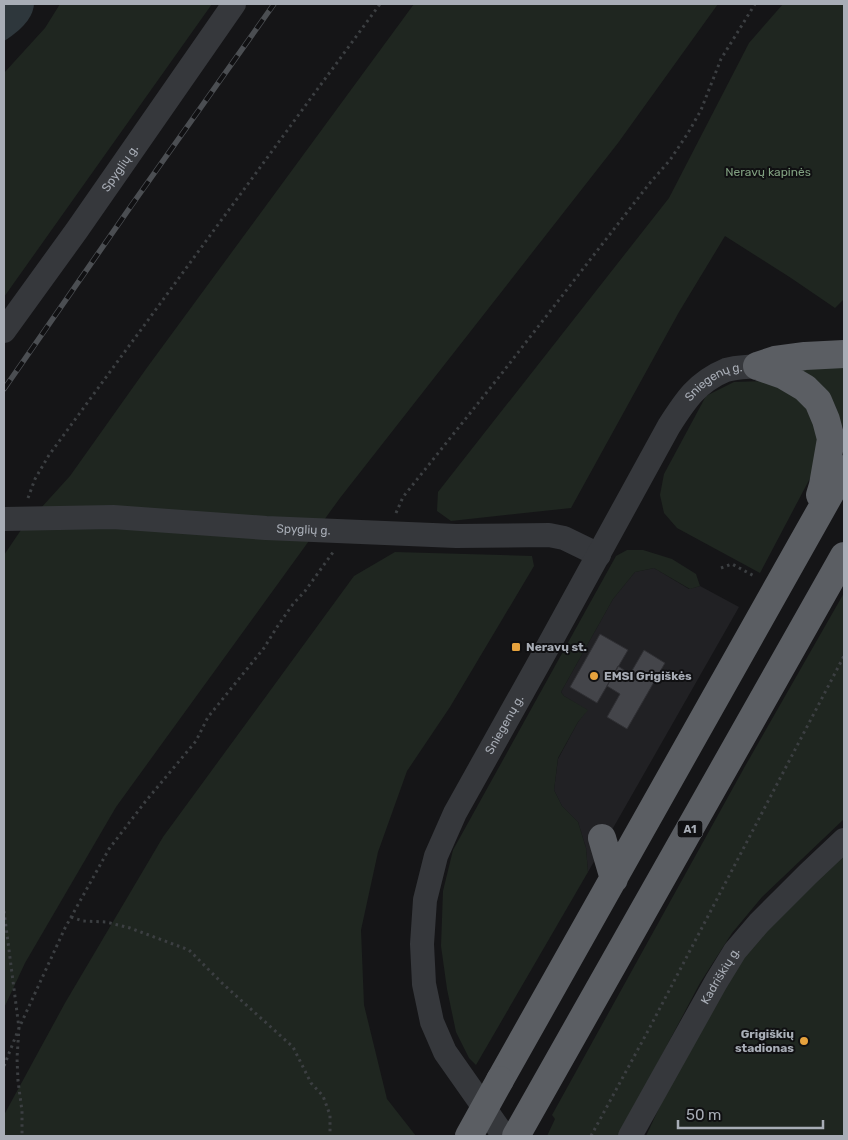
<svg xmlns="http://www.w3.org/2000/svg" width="848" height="1140" font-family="Rubik,sans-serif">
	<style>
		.built { fill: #212124 }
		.green { fill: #1f2620 }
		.water { fill: #2e373c }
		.building { fill: #44454a; stroke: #2f2f33 }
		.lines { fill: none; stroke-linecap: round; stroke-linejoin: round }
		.path { stroke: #3c3f42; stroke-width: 3; stroke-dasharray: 2.5 4; stroke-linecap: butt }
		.minor { stroke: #36383c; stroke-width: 24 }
		.trunk { stroke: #5b5e63; stroke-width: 28 }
		.rail-casing { stroke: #4b4e52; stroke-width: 5.5 }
		.rail { stroke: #101012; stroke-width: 4; stroke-dasharray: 11; stroke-linecap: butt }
		.trunk-bridge { stroke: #5b5e63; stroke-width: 28 }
		.poi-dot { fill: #e6a23d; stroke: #101012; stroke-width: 2 }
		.labels { text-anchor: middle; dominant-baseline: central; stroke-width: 4; stroke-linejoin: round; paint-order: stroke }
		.shield { fill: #101012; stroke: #7a7e85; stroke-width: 1 }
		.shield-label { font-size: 11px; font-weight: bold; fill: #a8adb6 }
		.street-label { font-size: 12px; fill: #a8adb6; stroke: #101012 }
		.park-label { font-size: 12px; fill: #80a080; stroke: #101012 }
		.poi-label { font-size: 12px; font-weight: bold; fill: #a8adb6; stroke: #101012; text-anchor: start }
	</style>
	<rect width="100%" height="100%" fill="#151517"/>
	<path class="built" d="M 654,568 L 689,589 L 700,586 L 739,607 L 588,872 L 586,848 L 578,822 L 562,806 L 554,790 L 558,759 L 578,722 L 587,710 L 564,696 L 561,692 L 613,599 L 635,572 Z"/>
	<path class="green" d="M 60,4 L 212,4 L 4,297 L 4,73 L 45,28 Z
		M 414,4 L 718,4 L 618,143 L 340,498 L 116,807 L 25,963 L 4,1008 L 4,555 L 21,530 L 70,476 L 146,369 Z
		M 783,4 L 844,4 L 844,299 L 835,308 L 791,278 L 725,236 L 679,312 L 571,508 L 451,521 L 437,511 L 438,492 L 669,198 L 749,43 Z
		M 844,364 L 844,423 L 842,428 L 792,366 Z
		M 765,381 L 796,390 L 823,436 L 817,465 L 760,573 L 677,528 L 664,513 L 660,495 L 664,474 L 706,396 L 734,382 Z
		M 627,550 L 643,550 L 672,559 L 696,574 L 700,586 L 690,589 L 654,568 L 635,572 L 613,599 L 561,692 L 564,696 L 588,710 L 578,722 L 558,758 L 554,790 L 562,806 L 578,822 L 586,848 L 588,872 L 476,1065 L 469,1058 L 456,1032 L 447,989 L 441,946 L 443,891 L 453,850 L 616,556 Z
		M 395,552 L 532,556 L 534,566 L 450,707 L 407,771 L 378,852 L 361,930 L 364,1005 L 387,1099 L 416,1136 L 4,1136 L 4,1115 L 65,1003 L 163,837 L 354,576 Z
		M 844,593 L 844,819 L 762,897 L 732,933 L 700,983 L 619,1136 L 547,1136 L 555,1119 L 552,1115 L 744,768 Z
		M 844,851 L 844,1136 L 646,1136 L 668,1089 L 730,975 L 755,938 Z"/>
	<path class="water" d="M 4,4 L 34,4 C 33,20 17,33 4,41 Z"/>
	<path class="building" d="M 600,634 L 628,650 L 597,703 L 570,687 Z
		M 644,650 L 665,663 L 627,729 L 607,717 L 620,694 L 607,686 L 618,666 L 630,674 Z"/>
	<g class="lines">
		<path class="path" d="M 28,498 L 35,479 L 49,455 L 380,4
			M 396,513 L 403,497 L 499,377 L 649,184 L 670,160 L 688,133 L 701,110 L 721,59 L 755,4
			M 721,568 L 732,564 L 756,577
			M 4,911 L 19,1028 L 17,1058 L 18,1081 L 22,1111 L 22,1136
			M 71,917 L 83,921 L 106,922 L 130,928 L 189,950 L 223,984 L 293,1047 L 311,1083 L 323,1096 L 330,1115 L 330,1136
			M 4,1066 L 19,1028 L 65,928 L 109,849 L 145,802 L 196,741 L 208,717 L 264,648 L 277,627 L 293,604 L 305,591 L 334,551
			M 591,1136 L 649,1029 L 844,656"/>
		<g class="minor">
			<path id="s1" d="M 4,331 L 77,230 L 234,4"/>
			<path id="s2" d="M 4,519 L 113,517 L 266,528 L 456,536 L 549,535 L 564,538 L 599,555"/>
			<path id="s3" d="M 504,1136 L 445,1052 L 432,1022 L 424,984 L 422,944 L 425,900 L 436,856 L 455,813 L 540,661 L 669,426 C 685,401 697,382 726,370 C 735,367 748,367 757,366"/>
			<path id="s4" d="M 630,1136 L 716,982 L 735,951 L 759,923 L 808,874 L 844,840"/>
		</g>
		<path class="trunk" d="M 757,366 L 783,375 L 805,388 L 818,401 L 826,420 L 831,439 L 823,485 L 820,495
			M 757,366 L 775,360 L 805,356 L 844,354
			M 602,838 L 614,879
			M 500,1080 L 844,469
			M 516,1136 L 844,556"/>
		<g class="rail-casing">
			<path id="rail" d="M 4,389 L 131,206 L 274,4"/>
		</g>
		<use href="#rail" class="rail"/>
		<path class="trunk-bridge" d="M 469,1136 L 500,1080"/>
	</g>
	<g class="poi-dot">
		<rect x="511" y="642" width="10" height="10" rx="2.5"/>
		<circle cx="594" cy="676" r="5"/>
		<circle cx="804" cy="1041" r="5"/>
	</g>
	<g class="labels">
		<rect class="shield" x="677.5" y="820.5" width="25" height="17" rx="4"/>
		<g class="shield-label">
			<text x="690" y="829">A1</text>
		</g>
		<g class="street-label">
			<text stroke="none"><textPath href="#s1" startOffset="200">Spyglių g.</textPath></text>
			<text stroke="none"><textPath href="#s3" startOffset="858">Sniegenų g.</textPath></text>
			<text stroke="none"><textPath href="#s2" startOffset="300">Spyglių g.</textPath></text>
			<text stroke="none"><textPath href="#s3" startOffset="452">Sniegenų g.</textPath></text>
			<text stroke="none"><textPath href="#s4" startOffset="184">Kadriškių g.</textPath></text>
		</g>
		<g class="park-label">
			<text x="768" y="172">Neravų kapinės</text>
		</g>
		<g class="poi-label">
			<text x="526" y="647">Neravų st.</text>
			<text x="604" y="676">EMSI Grigiškės</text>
			<text x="794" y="1034" text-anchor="end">Grigiškių<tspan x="794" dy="14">stadionas</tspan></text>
		</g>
	</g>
	<rect width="848" height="1140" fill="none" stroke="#a8adb6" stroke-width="10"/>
	<path d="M678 1120v8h145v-8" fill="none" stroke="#a8adb6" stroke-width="2.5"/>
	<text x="686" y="1120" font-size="15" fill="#a8adb6" stroke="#101012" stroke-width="4" paint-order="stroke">50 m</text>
</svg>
